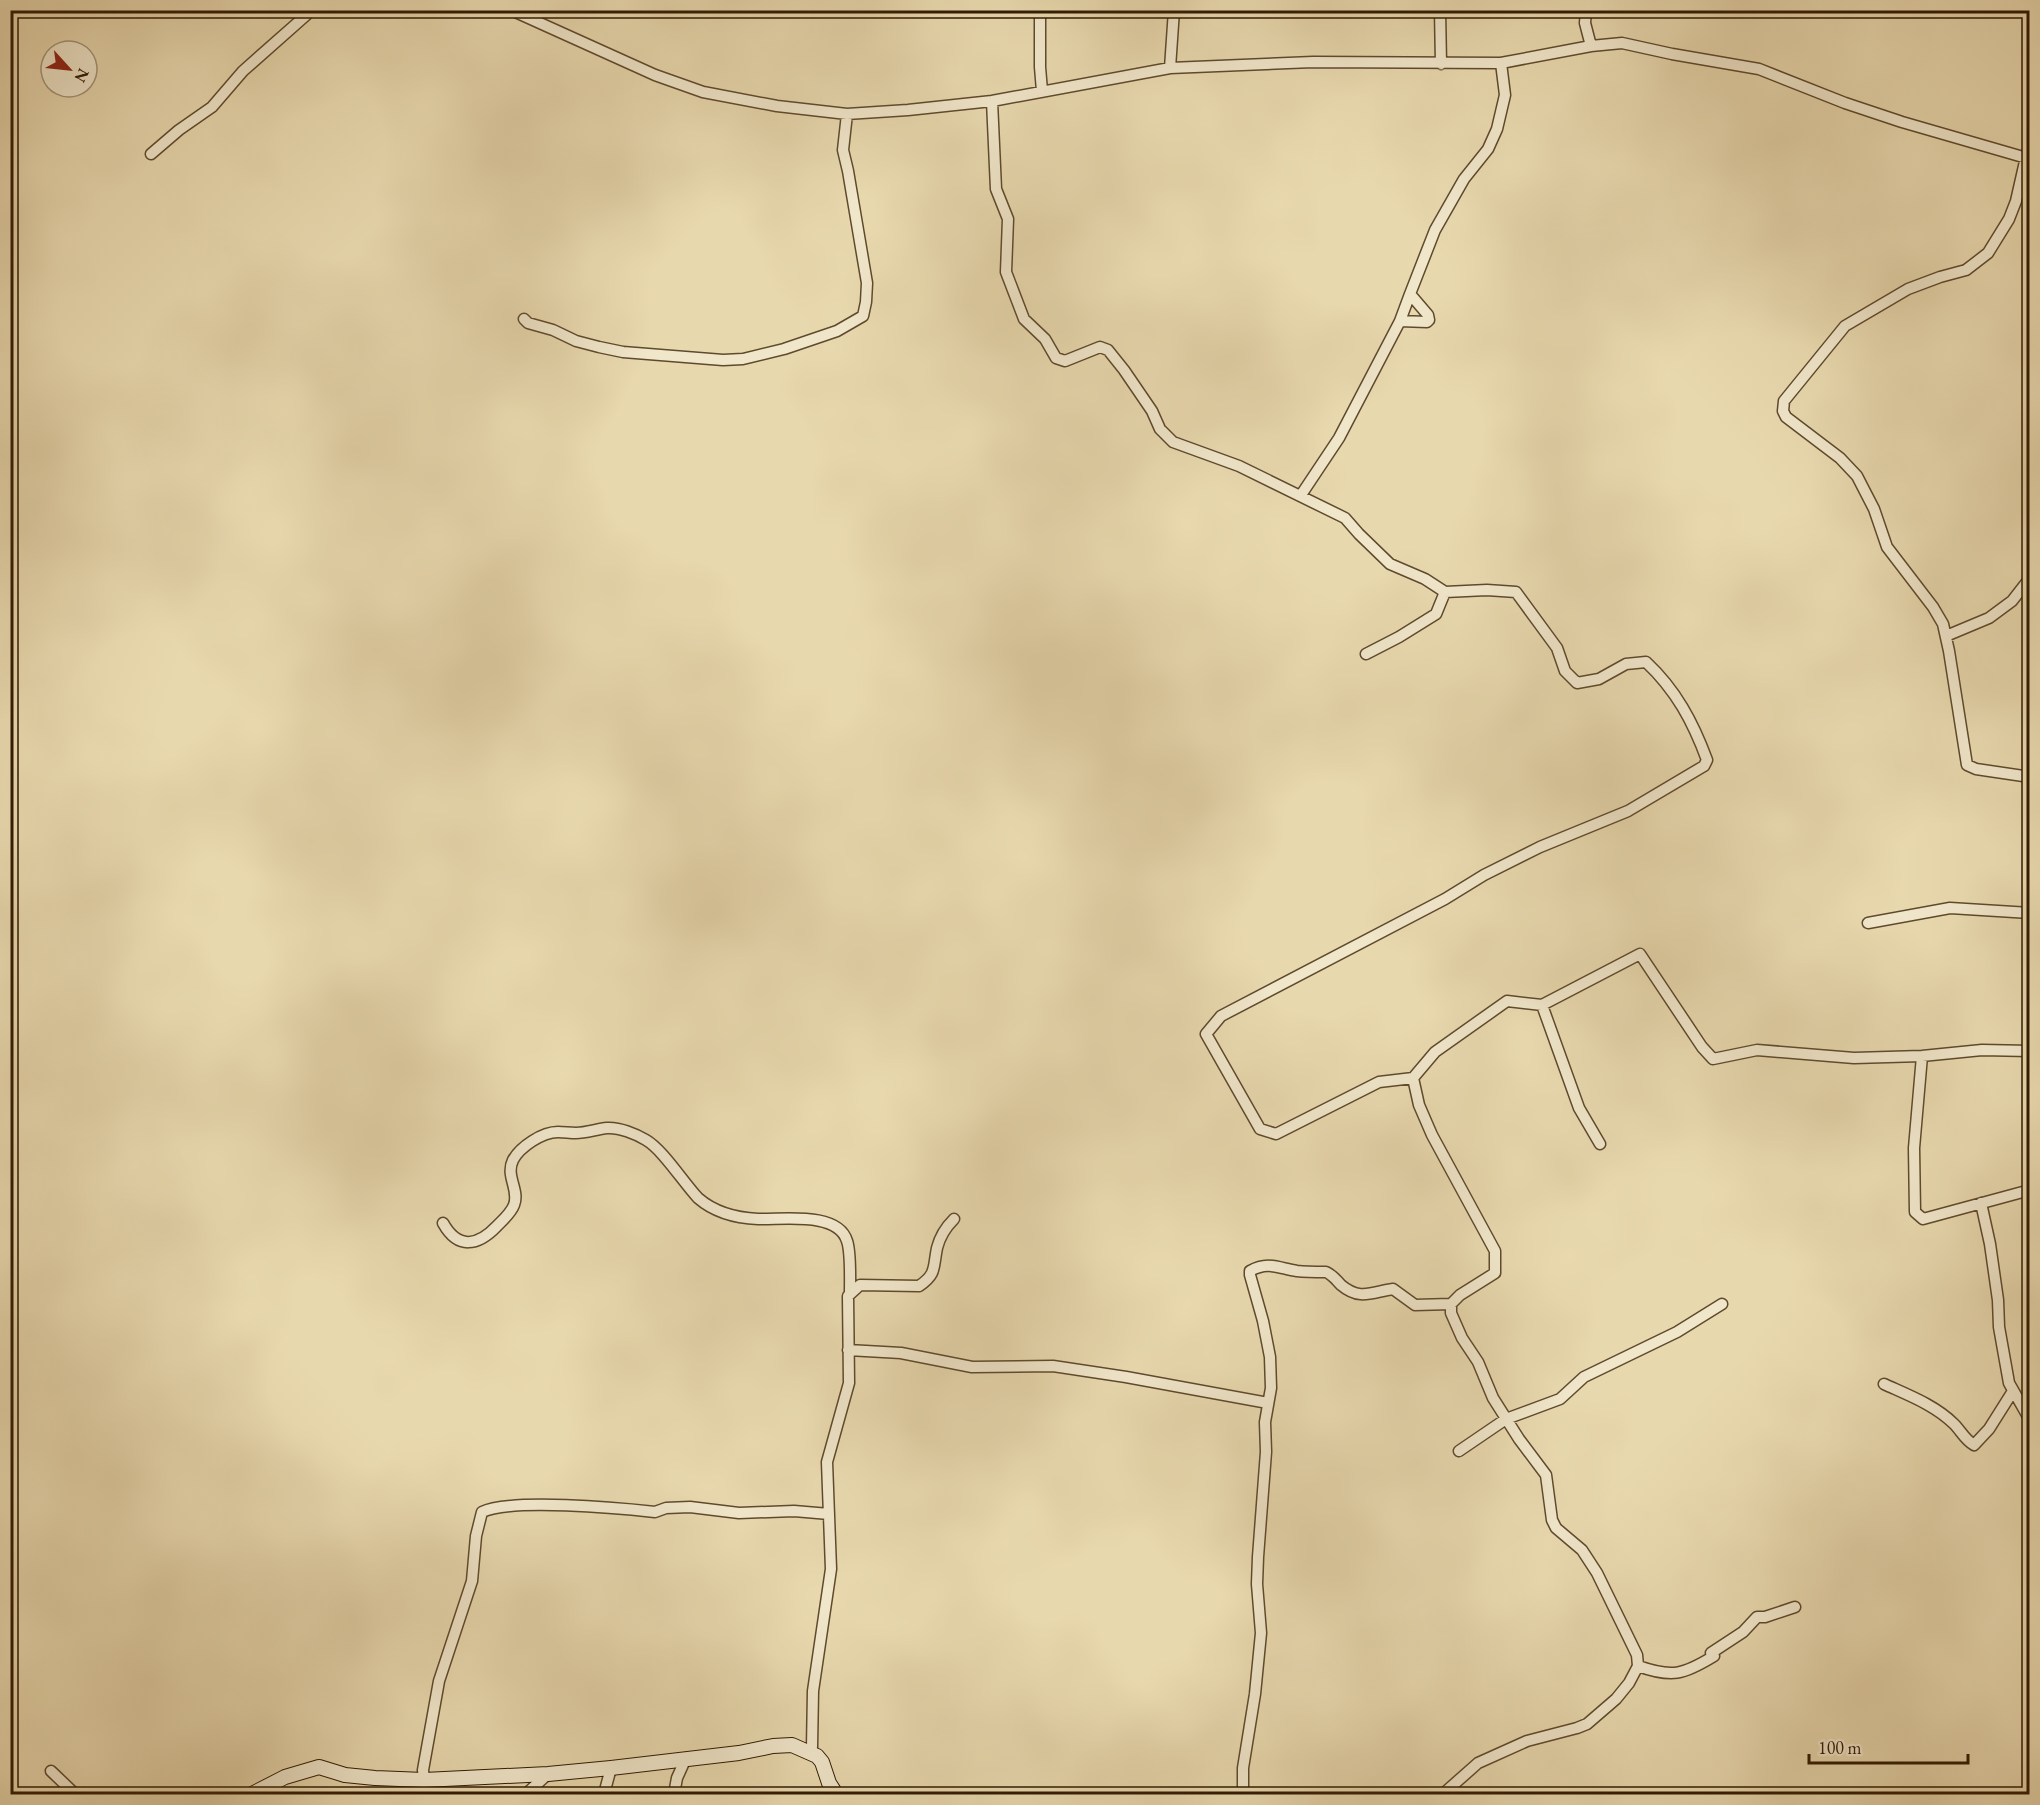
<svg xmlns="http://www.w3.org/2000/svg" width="2040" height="1805" font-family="'EB Garamond',serif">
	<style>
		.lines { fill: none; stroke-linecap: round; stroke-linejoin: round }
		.street-casing { stroke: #5f4a2d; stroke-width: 13 }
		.secondary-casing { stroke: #311b02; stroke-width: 16 }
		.street { stroke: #f0e6ca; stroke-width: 10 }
		.secondary { stroke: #f0e6ca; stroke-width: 14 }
	</style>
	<rect width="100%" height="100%" fill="#e8d8ae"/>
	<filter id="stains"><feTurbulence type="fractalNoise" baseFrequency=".00333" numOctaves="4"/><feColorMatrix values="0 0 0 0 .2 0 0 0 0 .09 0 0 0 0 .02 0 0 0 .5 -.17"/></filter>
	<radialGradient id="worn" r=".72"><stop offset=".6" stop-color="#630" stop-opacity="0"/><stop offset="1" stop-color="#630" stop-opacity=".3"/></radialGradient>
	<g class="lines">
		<g class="street-casing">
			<path id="street" d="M 511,10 L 655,75 L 703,92 L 777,106 L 847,114 L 908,110 L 992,101 L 1170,68 L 1313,62 L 1501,63 L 1591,46 L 1622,43 L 1672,54 L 1759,69 L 1845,103 L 1902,122 L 2030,159
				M 1040,10 L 1040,67 L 1042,91
				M 1440,10 L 1441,64
				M 1586,10 L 1585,23 L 1591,46
				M 1170,68 L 1174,10
				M 992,101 L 996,189 L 1008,219 L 1006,272 L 1024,319 L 1045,339 L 1056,358 L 1065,361 L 1100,347 L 1108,350 L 1124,370 L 1152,411 L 1160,429 L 1173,442 L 1239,466 L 1345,518 L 1359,534 L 1390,564 L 1425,579 L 1445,592 L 1487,590 L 1516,592 L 1557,648 L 1565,671 L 1577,683 L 1599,679 L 1626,664 L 1646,662 C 1676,690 1693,722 1707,760 L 1704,766 L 1628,811 L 1540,847 L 1484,875 L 1445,899 L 1221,1016 L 1206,1034 L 1260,1129 L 1276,1134 L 1379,1082 L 1413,1078
				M 151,154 L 179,130 L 212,107 L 243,71 L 312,10
				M 2026,157 L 2016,201 L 2009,219 L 1988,253 L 1966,270 L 1940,277 L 1908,289 L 1845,326 L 1784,401 L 1783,411 L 1786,417 L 1840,458 L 1857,476 L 1874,509 L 1887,547 L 1933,607 L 1943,624 L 1949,651 L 1967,765 L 1976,769 L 2030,777
				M 524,319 L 528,323 L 553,330 L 576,341 L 599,347 L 623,352 L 723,360 L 743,359 L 784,349 L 837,331 L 863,316 L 866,302 L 867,283 L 848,171 L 843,150 L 847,114
				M 1400,321 L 1410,294
				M 1301,495 L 1339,438 L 1400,321 L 1427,322 L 1429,320 L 1428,315 L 1410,294 L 1435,230 L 1464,179 L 1488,149 L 1497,129 L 1505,95 L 1501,63
				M 1946,636 L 1989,618 L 2012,601 L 2030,578
				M 1366,654 L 1399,637 L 1436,614 L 1445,592
				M 1868,923 L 1950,908 L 2030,913
				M 1542,1005 L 1579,1108 L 1600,1144
				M 1922,1056 L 1914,1148 L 1915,1212 L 1923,1219 L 2030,1190
				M 1981,1203 L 1990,1244 L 1998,1300 L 1999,1327 L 2009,1383 L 2030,1420
				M 443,1223 C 458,1250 478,1246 497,1226 C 503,1220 511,1213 514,1205 C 520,1190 505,1176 513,1160 C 520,1147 542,1132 558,1132 C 564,1132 570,1133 576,1133 C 586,1133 597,1129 607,1128 C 619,1127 636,1134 646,1140 C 663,1150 683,1182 698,1198 C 714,1212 736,1218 758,1219 C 782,1220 838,1211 847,1241 C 851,1252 850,1279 850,1292
				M 848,1350 L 901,1353 L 972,1367 L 1053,1366 L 1126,1377 L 1268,1403
				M 1884,1384 C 1908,1395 1935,1405 1954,1424 C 1961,1431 1965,1440 1974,1445 L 1989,1429 L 2013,1391
				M 1459,1451 L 1506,1419 L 1560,1399 L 1584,1377 L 1677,1332 L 1722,1304
				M 1638,1666 C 1672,1678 1683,1675 1714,1656 L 1711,1653 L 1743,1632 L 1757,1617 L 1765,1617 L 1795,1607
				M 810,1751 L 812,1747 L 813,1691 L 831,1569 L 827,1462 L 849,1383 L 848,1296 L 860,1285 L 919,1286 C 937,1274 933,1267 937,1248 C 940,1236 945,1228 954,1219
				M 51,1771 L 75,1794
				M 424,1780 L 423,1770 L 439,1681 L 472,1581 L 476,1536 L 482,1512 C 511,1498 619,1508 655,1512 L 666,1508 L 690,1507 L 739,1513 L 794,1511 L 829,1514
				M 526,1794 L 548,1774
				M 604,1794 L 611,1768
				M 674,1794 L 677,1778 L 686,1758
				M 1243,1794 L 1243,1768 L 1255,1694 L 1261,1633 L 1257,1584 L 1258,1557 L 1266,1452 L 1265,1422 L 1271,1388 L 1270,1357 L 1263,1321 L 1250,1275 L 1250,1271 C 1268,1261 1278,1268 1297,1271 C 1306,1272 1316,1272 1326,1272 C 1333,1275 1336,1280 1341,1285 C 1360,1301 1372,1292 1393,1289 L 1415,1305 L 1451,1304
				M 1443,1794 L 1478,1763 L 1527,1741 L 1577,1728 L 1587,1724 L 1616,1699 L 1629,1683 L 1638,1666 L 1637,1655 L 1597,1573 L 1582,1550 L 1556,1528 L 1552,1520 L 1546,1475 L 1519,1439 L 1493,1398 L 1478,1362 L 1462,1338 L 1451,1313 L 1451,1304 L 1460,1295 L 1495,1273 L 1495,1251 L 1432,1135 L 1419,1105 L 1413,1078 L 1435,1052 L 1507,1001 L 1542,1005 L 1640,954 L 1702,1047 L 1713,1059 L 1757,1050 L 1854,1058 L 1922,1056 L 1982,1050 L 2030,1051"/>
		</g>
		<g class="secondary-casing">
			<path id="secondary" d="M 252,1794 L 285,1777 L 319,1767 L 345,1775 L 375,1778 L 424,1780 L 548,1774 L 611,1768 L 739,1753 L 773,1746 L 792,1745 L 817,1756 L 822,1762 L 829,1783 L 836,1794"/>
		</g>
		<use href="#street" class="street"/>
		<use href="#secondary" class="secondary"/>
	</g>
	<rect width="2040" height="1805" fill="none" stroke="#e8d8ae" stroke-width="36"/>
	<rect x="12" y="12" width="2016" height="1781" fill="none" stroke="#311b02" stroke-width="3"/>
	<rect x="18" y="18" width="2004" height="1769" fill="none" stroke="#311b02" stroke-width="1.5"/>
	<g transform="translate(69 69) rotate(117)"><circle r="28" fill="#f0e6ca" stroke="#a4957a" stroke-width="1.5"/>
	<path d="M0-4.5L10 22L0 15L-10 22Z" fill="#8f2418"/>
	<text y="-9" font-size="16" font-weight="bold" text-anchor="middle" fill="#311b02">N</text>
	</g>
	<path d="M1809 1754v9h159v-9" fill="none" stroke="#311b02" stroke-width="3"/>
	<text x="1818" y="1754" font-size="18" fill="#311b02" stroke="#f0e6ca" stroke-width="4.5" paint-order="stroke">100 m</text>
	<rect width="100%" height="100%" filter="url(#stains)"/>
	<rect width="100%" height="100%" fill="url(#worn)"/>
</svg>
